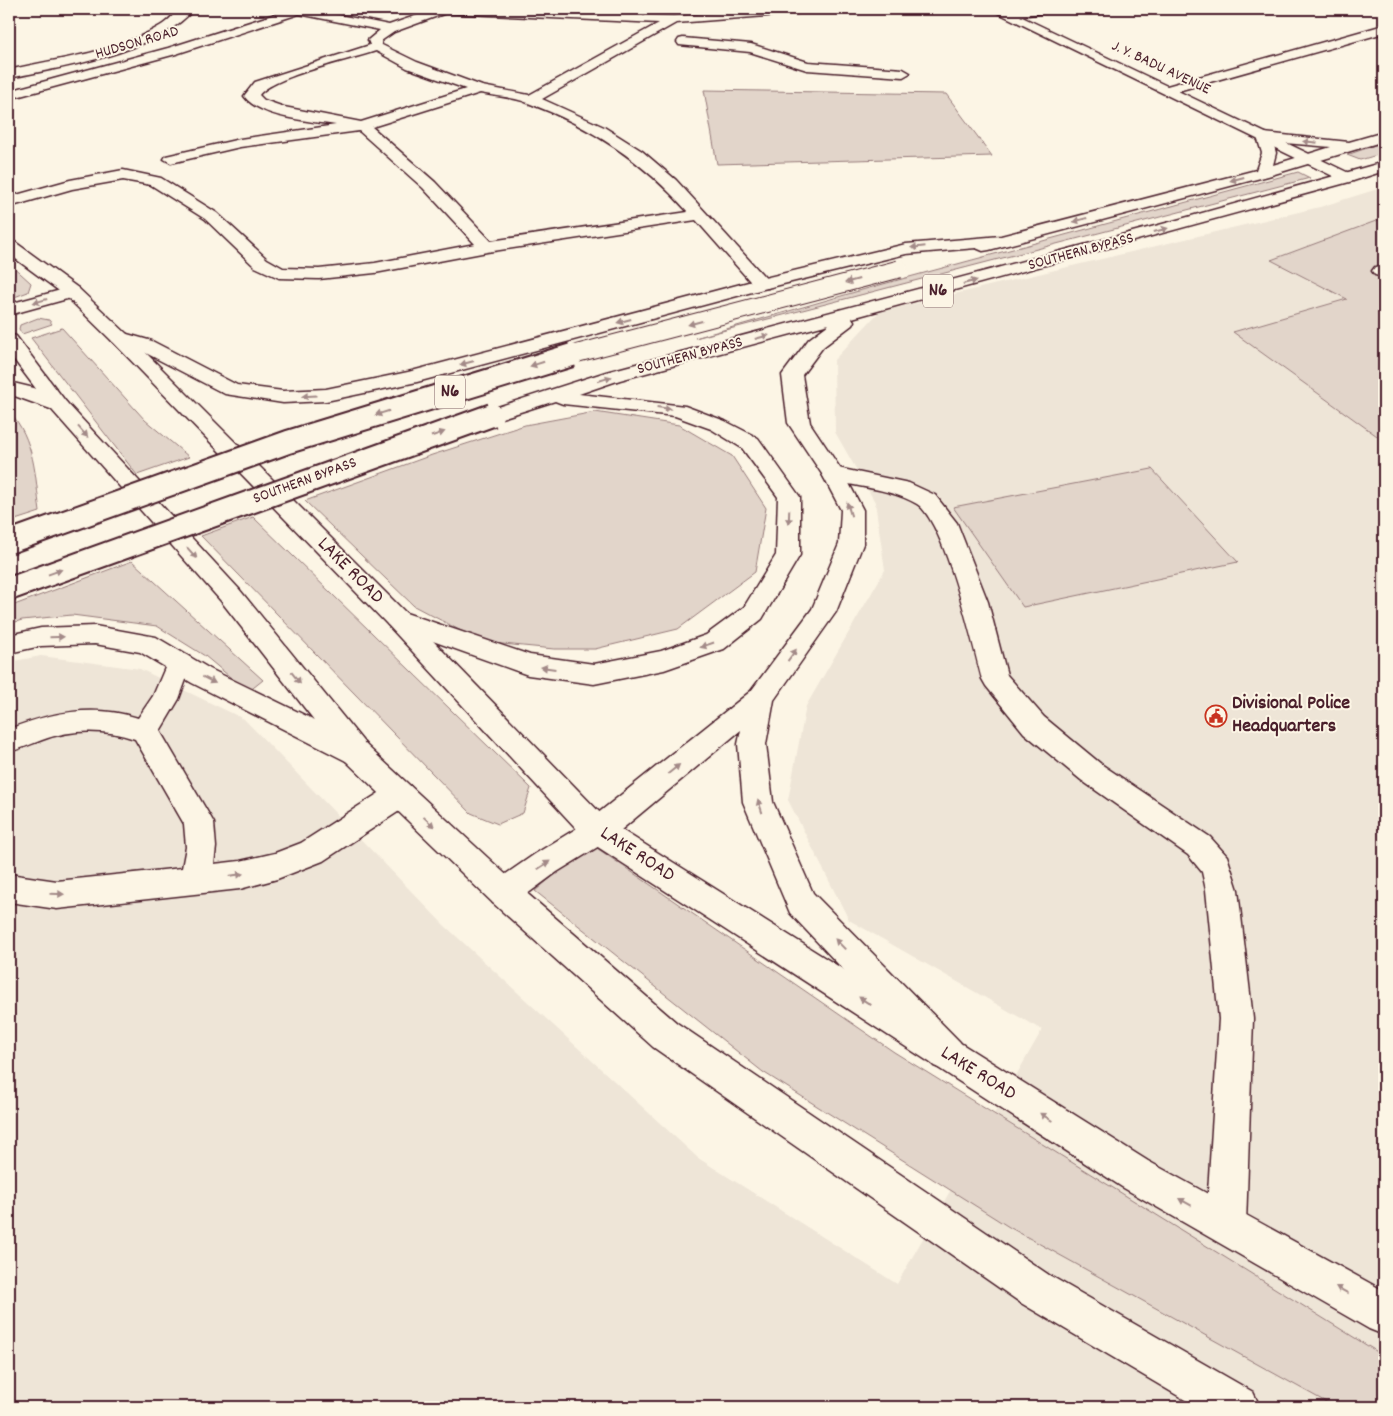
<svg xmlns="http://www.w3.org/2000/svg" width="1393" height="1416" font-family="Dekko,sans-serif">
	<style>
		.built { fill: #eee5d7 }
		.green { fill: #e2d5ca; stroke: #967a7a }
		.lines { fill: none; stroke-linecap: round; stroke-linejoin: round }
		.minor-casing { stroke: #4a1f2b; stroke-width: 3 }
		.major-casing { stroke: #4a1f2b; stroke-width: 3 }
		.highway-casing { stroke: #4a1f2b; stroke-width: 3 }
		.minor { fill: #fcf5e5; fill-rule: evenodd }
		.major { fill: #fcf5e5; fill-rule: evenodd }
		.highway { fill: #fcf5e5; fill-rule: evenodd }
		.highway-bridge-far1-casing { stroke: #4a1f2b; stroke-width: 19; stroke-linecap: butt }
		.highway-bridge-casing { stroke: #4a1f2b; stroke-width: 26; stroke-linecap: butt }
		.highway-bridge-far1 { stroke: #fcf5e5; stroke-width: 17 }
		.highway-bridge { stroke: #fcf5e5; stroke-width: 22 }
		.oneway { fill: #a38a88 }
		.labels { text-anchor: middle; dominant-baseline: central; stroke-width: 4; stroke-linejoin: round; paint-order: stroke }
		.far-street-label { font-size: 16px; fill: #4a1f2b; stroke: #fcf5e5 }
		.shield { fill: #fcf5e5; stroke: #7f5f63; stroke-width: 1 }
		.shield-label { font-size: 19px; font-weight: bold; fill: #4a1f2b }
		.street-label { font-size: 20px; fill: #4a1f2b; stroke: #fcf5e5 }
		.poi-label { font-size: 20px; font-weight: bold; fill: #4a1f2b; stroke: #fcf5e5; text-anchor: start }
	</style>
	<rect width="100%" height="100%" fill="#fcf5e5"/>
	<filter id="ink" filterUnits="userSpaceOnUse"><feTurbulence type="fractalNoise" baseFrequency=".02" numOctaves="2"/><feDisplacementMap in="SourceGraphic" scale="10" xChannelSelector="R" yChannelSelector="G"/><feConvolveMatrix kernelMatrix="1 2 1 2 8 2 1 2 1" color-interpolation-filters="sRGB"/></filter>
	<g filter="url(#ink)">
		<path class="built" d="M 1384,187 L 1384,1407 L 9,1407 L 9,662 L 41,656 L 140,669 L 244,719 L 444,925 L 698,1158 L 897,1284 L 1042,1030 L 849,920 L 788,800 L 806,706 L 885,570 L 875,502 L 835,432 L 834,360 L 879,312 L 1320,207 Z"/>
		<path class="green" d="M 704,90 L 946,94 L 992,156 L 717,164 Z
			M 1384,142 L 1384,153 L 1360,160 L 1347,155 Z
			M 1298,172 L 1310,178 L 695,338 L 876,286 Z
			M 1384,218 L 1384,441 L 1233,332 L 1347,299 L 1271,260 Z
			M 9,263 L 31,283 L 28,292 L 9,299 Z
			M 38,318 L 49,320 L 52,324 L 22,334 L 19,329 L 20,325 Z
			M 62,328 L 145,420 L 189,457 L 137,475 L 31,338 Z
			M 9,411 C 35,440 35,475 40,512 L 9,522 Z
			M 595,412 L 679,425 L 732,456 L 766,508 L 755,572 L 678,629 L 595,649 L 554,649 L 482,642 L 414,606 L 305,501 L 432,455 L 525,425 Z
			M 1152,469 L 1238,562 L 1023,607 L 953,507 Z
			M 253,517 L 531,788 L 523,813 L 498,824 L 471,813 L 201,536 Z
			M 132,561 L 263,680 L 248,692 L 205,656 L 157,626 L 72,615 L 22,620 L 9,624 L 9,607 Z
			M 591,844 L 894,1052 L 1384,1356 L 1384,1407 L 1335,1407 L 1009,1227 L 763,1072 L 535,891 Z"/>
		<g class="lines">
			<g class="minor-casing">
				<path id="minor" d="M 180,9 L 194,9 C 157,53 63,67 9,78 L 9,70 C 58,58 116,53 160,26 C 168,22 173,14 180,9 Z
					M 291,9 L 309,9 L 389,25 L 435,9 L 511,9 L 673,16 L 776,9 L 825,9 L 819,12 L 676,23 L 542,99 L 604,127 L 642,151 L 676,180 L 771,284 L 768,288 L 756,288 L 696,220 L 487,252 L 375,273 L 319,279 L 279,278 L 255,267 L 205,219 L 151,185 L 123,180 L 72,189 L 9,207 L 9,197 L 70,180 L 123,170 L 161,178 L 217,213 L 267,259 L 283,268 L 319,269 L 375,263 L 475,244 L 423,188 L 359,131 L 240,147 L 171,163 L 164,159 L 166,156 L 240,139 L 336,125 C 310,121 260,118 244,96 L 255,82 L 370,45 L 368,40 L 380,30 L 299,14 L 176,54 L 9,99 L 9,91 L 168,48 ZM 446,13 L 659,23 L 529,95 L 482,86 L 417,62 L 382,45 L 381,41 L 394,32 ZM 376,51 L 407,68 L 466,89 L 361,122 L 284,107 L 264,100 L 259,95 C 274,76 349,60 376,51 ZM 480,93 C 495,96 513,97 528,103 C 591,126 644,162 688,212 L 491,241 L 435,182 L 372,127 Z
					M 990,9 L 1057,9 L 1051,12 L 1020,16 L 1167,86 L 1384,25 L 1384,33 L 1178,91 L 1353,175 L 1356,178 L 1353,181 L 1343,181 Z
					M 683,38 L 751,44 L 808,62 L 903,69 L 910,73 L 903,77 L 807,70 L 750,52 L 679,45 L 677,42 L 679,39 Z
					M 1381,266 L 1384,267 L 1384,277 L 1375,275 L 1372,271 L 1375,267 Z
					M 833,467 L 909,483 L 935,495 L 957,523 L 988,602 L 1007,675 L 1044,717 L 1101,764 L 1210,837 L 1227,856 L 1238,890 L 1253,1019 L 1246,1224 L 1240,1238 L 1226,1244 L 1212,1238 L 1206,1224 L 1219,1019 L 1206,890 L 1202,872 L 1188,855 L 1081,780 L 1024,733 L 986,686 L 982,679 C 973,645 945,522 917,504 C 890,488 855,487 825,479 L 822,474 L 825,469 Z
					M 179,653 L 188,656 L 192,663 L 179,699 L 160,731 L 214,823 L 216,847 L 214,864 L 240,861 L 275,853 L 301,843 L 390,786 L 400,783 L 410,786 L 415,795 L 410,804 L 323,861 L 277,879 L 240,889 L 57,909 L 9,902 L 9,874 L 57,881 L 182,868 L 186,847 L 184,824 L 135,739 C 105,729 72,729 42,740 C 31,744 20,749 9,752 L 9,729 C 52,712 94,704 138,718 L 153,696 L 170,656 Z"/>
			</g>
			<g class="major-casing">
				<path id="major" d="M 9,241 L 15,242 L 78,288 L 127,334 L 406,613 L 609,822 L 1148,1161 L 1384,1291 L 1384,1335 L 1369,1329 L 1122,1187 L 587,840 L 388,625 L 113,342 L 66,296 L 9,254 Z
					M 9,334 L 16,336 L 66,402 L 239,589 L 366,745 L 515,883 L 677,1023 L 1049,1275 L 1253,1392 L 1260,1407 L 1197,1407 L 1021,1303 L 653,1047 L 493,903 L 346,761 L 221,601 L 52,410 L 9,353 Z"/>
			</g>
			<g class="highway-casing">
				<path id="highway" d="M 1384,132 L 1384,141 L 1268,176 L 989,250 L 983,251 L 976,248 L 906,254 L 767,288 L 417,382 L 326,401 L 283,403 L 225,394 L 138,349 L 113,342 L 110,338 L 113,334 L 120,332 L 152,341 L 237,385 L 283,391 L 326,389 L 408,372 L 756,280 L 906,244 L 1001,236 L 1256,170 L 1262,153 L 1257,137 L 1264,133 L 1349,142 ZM 1273,142 L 1331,147 L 1273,165 L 1276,153 Z
					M 1384,162 L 1384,171 L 1353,181 L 852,318 L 854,321 L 852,325 L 823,347 L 802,375 L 810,423 L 844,474 L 863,510 L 863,544 L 836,612 L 774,700 L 766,744 L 773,802 L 813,893 L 960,1042 L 965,1054 L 960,1066 L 947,1071 L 934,1066 L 790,913 L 743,802 L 738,744 L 741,730 L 609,840 L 557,872 L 515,903 L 504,907 L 493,903 L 488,893 L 493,883 L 535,854 L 587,822 L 751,691 L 812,609 L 839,544 L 841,510 L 822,474 L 788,423 L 782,375 L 809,339 L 829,324 L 620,380 L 579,394 L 685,406 L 725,421 L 758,438 L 800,497 L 800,555 L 762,619 L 724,649 L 664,670 L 594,684 L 528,675 L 388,625 L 384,619 L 388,613 L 397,610 L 530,655 L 594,664 L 661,651 L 706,635 L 744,607 L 776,555 L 778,497 L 742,448 L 711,429 L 675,416 L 563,404 L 555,401 L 492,421 L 485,419 L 482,415 L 485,411 L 606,372 L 1170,222 Z
					M 72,287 L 78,288 L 81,292 L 78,296 L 9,315 L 9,304 Z
					M 9,382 L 34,388 L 66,402 L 69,406 L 66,410 L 59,412 L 9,394 Z
					M 95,626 L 156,637 L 210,669 L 366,745 L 370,753 L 366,761 L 356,764 L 346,761 L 192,683 L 140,652 L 95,644 L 41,646 L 9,653 L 9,635 L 41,628 Z"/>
			</g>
			<use href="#minor" class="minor"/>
			<use href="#major" class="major"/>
			<use href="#highway" class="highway"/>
			<g class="highway-bridge-far1-casing">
				<path id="highway-bridge-far1" d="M 567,356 L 899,269"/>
			</g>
			<g class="highway-bridge-casing">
				<path id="highway-bridge" d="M 9,542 L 288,442 L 572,355
					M 9,589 L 492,415"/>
			</g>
			<use href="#highway-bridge-far1" class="highway-bridge-far1"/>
			<use href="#highway-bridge" class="highway-bridge"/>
		</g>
		<defs><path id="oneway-solid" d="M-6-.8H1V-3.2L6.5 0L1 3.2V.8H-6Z" transform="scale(1.25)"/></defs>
		<g class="oneway">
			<use href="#oneway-solid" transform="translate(1310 142) rotate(-174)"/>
			<use href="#oneway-solid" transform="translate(1237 179) rotate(165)"/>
			<use href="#oneway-solid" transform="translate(1080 220) rotate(165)"/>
			<use href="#oneway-solid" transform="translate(1161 230) rotate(-15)"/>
			<use href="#oneway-solid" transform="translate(918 247) rotate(174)"/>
			<use href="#oneway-solid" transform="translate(852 281) rotate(165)"/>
			<use href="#oneway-solid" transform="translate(970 282) rotate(-15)"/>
			<use href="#oneway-solid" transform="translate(40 301) rotate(164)"/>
			<use href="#oneway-solid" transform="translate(624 321) rotate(165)"/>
			<use href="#oneway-solid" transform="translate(695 323) rotate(165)"/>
			<use href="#oneway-solid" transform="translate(762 337) rotate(-15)"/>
			<use href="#oneway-solid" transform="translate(467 363) rotate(165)"/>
			<use href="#oneway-solid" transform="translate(537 364) rotate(163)"/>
			<use href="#oneway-solid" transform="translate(605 379) rotate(-17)"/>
			<use href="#oneway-solid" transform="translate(309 396) rotate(177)"/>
			<use href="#oneway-solid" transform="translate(664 408) rotate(7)"/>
			<use href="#oneway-solid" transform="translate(382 413) rotate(163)"/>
			<use href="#oneway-solid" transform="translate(83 432) rotate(48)"/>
			<use href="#oneway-solid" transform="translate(438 434) rotate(-19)"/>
			<use href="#oneway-solid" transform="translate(849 509) rotate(-107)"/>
			<use href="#oneway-solid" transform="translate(789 517) rotate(92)"/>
			<use href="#oneway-solid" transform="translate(192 553) rotate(48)"/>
			<use href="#oneway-solid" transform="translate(55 572) rotate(-20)"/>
			<use href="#oneway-solid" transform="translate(57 637) rotate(-2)"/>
			<use href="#oneway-solid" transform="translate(707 645) rotate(161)"/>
			<use href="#oneway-solid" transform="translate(792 655) rotate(-54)"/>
			<use href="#oneway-solid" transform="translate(548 668) rotate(-173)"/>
			<use href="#oneway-solid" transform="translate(296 678) rotate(52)"/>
			<use href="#oneway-solid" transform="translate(209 680) rotate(27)"/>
			<use href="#oneway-solid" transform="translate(674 769) rotate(-39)"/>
			<use href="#oneway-solid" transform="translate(760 806) rotate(-108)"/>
			<use href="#oneway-solid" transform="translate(429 822) rotate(43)"/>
			<use href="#oneway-solid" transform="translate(544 865) rotate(-34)"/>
			<use href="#oneway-solid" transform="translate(236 875) rotate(-8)"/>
			<use href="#oneway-solid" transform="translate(57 894) rotate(1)"/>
			<use href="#oneway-solid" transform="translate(840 944) rotate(-134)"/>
			<use href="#oneway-solid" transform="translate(865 1001) rotate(-147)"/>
			<use href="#oneway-solid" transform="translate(1046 1117) rotate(-148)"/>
			<use href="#oneway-solid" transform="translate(1185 1202) rotate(-151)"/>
			<use href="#oneway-solid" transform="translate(1342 1290) rotate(-151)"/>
		</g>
	</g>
	<defs>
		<g id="civic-ring" transform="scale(1.125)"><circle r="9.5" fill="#fcf5e5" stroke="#c8321e" stroke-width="1.5"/><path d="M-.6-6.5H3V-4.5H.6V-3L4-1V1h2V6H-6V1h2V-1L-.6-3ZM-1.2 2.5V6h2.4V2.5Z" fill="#c8321e"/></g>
	</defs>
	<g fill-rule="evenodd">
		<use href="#civic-ring" x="1216" y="716"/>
	</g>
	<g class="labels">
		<g class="far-street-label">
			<text transform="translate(137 43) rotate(-16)">HUDSON ROAD</text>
			<text transform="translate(1161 68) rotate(25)">J. Y. BADU AVENUE</text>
			<text transform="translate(1081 252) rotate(-15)">SOUTHERN BYPASS</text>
			<text transform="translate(690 356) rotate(-15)">SOUTHERN BYPASS</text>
			<text transform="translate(305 481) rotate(-20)">SOUTHERN BYPASS</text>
		</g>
		<g class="shield">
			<rect x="923" y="274.5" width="30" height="33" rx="4"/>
			<rect x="435" y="375.5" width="30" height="33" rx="4"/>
		</g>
		<g class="shield-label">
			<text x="938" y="291">N6</text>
			<text x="450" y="392">N6</text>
		</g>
		<g class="street-label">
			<text transform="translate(350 571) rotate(45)">LAKE ROAD</text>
			<text transform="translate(637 855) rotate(33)">LAKE ROAD</text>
			<text transform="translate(978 1074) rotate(32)">LAKE ROAD</text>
		</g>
		<g class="poi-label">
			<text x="1232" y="704">Divisional Police<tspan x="1232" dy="23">Headquarters</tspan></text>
		</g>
	</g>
	<rect width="1393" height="1416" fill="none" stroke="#fcf5e5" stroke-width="30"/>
	<rect x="15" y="15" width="1363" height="1386" fill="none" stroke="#4a1f2b" stroke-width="2" filter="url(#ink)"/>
</svg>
